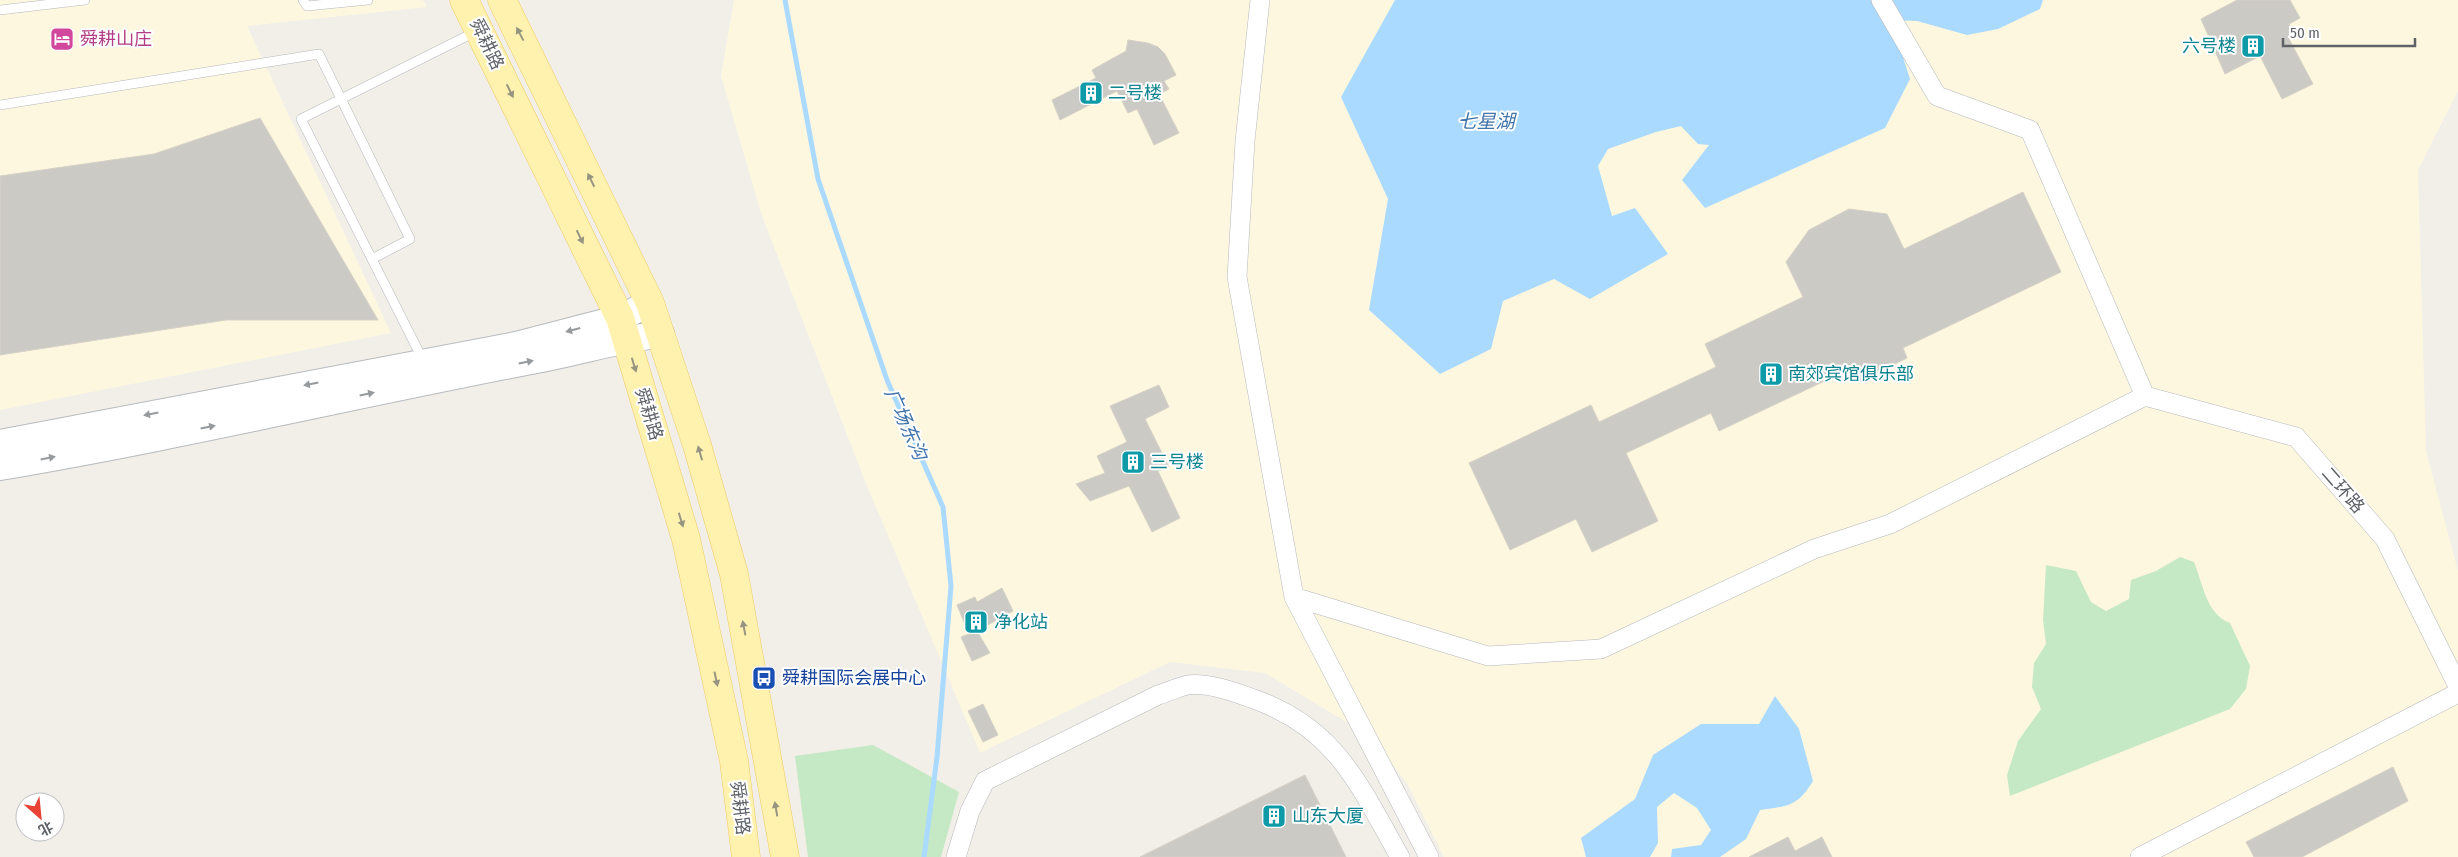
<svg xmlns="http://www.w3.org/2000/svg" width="2458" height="857" font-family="'Fira Sans Condensed','Noto Sans SC',sans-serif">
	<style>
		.commercial { fill: #fef7e0 }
		.green { fill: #c5e8c5 }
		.water { fill: #aadaff }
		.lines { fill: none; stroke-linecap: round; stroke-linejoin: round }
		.stream { stroke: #aadaff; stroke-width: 5 }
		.building { fill: #cccac5; stroke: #d6d1c6 }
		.service-casing { stroke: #b5b8bc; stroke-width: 10 }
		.minor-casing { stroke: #b5b8bc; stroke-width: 20 }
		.secondary-casing { stroke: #b6babf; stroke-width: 28 }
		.primary-casing { stroke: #f2c960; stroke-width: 29 }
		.service { stroke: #fff; stroke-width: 9 }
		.minor { stroke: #fff; stroke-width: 19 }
		.secondary { stroke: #fff; stroke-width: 26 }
		.primary { stroke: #fff2af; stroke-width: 28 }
		.oneway { fill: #979581 }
		.oneway2 { fill: #979a9d }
		.labels { text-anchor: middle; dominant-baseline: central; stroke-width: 4; stroke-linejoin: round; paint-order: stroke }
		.hotel-label { font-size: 18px; fill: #b23c85; stroke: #fff; text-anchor: start }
		.street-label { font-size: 18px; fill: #5f6368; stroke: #fff }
		.culture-label { font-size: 18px; fill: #0d838f; stroke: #fff; text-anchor: start }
		.transit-label { font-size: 18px; fill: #164399; stroke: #fff; text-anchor: start }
		.water-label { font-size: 19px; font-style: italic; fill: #4174aa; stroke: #fff }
	</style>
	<rect width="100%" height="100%" fill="#f1efe8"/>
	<path class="commercial" d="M 0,0 L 423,0 L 427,7 L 247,26 L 391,333 L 0,410 Z
		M 734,0 L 2458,0 L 2458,91 L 2418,170 L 2426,451 L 2458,571 L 2458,857 L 1444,857 L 1407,783 L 1368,735 L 1265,673 L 1170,662 L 980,753 L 867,486 L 762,216 L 721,76 Z"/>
	<path class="green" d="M 2180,557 L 2194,562 C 2203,584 2206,614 2230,623 L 2250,666 L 2246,689 L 2230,709 L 2010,796 L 2007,775 L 2018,741 L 2041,709 L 2032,687 L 2034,663 L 2046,644 L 2043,620 L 2046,565 L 2076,571 L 2091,602 L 2106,611 L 2129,599 L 2131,580 L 2156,571 Z
		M 873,745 L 959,792 L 941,857 L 808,857 L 795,756 Z"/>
	<path class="water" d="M 1395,0 L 2043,0 L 2040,9 L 1998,29 L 1967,35 L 1917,21 L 1891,20 L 1910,79 L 1885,128 L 1705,208 L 1682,180 L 1709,145 L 1698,144 L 1681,126 L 1656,132 L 1608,149 L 1598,166 L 1612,216 L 1635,208 L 1668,254 L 1590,299 L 1554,279 L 1503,301 L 1491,349 L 1440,374 L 1369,310 L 1388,199 L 1341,97 Z
		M 1775,696 L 1799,729 L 1813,781 C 1797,807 1788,806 1760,810 L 1746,839 L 1720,857 L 1671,857 L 1672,849 L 1701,845 L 1711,830 L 1697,808 L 1674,793 L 1657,807 L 1658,843 L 1650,857 L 1586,857 L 1581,838 L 1635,799 L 1653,755 L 1701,724 L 1759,724 Z"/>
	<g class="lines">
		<path class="stream" d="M 785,0 L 818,179 L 887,380 L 943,507 L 951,586 L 937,757 L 924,857"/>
	</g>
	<path class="building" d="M 2237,0 L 2290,0 L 2300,18 L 2289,24 L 2294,33 L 2288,37 L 2313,84 L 2282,99 L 2260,56 L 2225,74 L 2201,19 Z
		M 1128,40 L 1148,43 L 1158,47 L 1165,54 L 1176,75 L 1164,81 L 1169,89 L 1159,94 L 1179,133 L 1154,145 L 1137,109 L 1128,113 L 1117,91 L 1060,120 L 1052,100 L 1096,78 L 1092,70 L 1126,51 Z
		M 260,118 L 378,320 L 226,320 L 0,355 L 0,176 L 154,154 Z
		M 2023,192 L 2061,272 L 1903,348 L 1907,358 L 1860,381 L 1854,367 L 1719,431 L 1711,413 L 1626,453 L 1658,521 L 1592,552 L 1576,519 L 1510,550 L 1469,463 L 1591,405 L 1599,422 L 1716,367 L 1705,344 L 1803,297 L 1786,262 L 1809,230 L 1849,209 L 1887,214 L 1904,249 Z
		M 1159,385 L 1169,407 L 1145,419 L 1169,467 L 1158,471 L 1180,518 L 1152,532 L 1129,486 L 1090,501 L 1076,484 L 1105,473 L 1097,456 L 1127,442 L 1110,406 Z
		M 1002,588 L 1013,611 L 977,631 L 990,653 L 972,661 L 961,637 L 969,634 L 957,605 L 975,597 L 977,602 Z
		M 983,704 L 998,735 L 983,742 L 968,711 Z
		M 2393,767 L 2408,801 L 2302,857 L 2254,857 L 2246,842 Z
		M 1305,775 L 1346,857 L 1140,857 Z
		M 1788,837 L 1795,851 L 1822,837 L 1832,857 L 1749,857 Z"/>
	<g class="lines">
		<g class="service-casing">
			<path id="service" d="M 303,0 L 307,6 L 368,0
				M 0,10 L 85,0
				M 0,105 L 319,54 L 410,239 L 372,259
				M 423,360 L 301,119 L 477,31"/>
		</g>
		<g class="minor-casing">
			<path id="minor" d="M 1260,0 L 1245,141 L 1237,277 L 1294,597 L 1429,857
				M 2145,396 L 2296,437 L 2385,539 L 2458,686
				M 1294,597 L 1488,656 L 1601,649 L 1814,549 L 1890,524 L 2145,396 L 2030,130 L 1937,96 L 1881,0
				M 956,857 L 970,811 L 985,781 L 1158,695 C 1168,692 1178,687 1188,685 C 1205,682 1235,692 1251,698 C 1336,727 1359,785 1400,857
				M 2140,857 L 2458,693"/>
		</g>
		<g class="secondary-casing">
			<path id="secondary" d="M 0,443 L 516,345 L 620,318 L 650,303
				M 0,467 C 178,437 354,395 531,361 C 575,353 617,340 661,334"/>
		</g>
		<g class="primary-casing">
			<path id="primary" d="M 464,0 L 620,318 L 686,539 L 734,761 L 746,857
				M 502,0 L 650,303 L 697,445 L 734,574 L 785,857"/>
		</g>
		<use href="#service" class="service"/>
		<use href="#minor" class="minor"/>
		<use href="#secondary" class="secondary"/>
		<use href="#primary" class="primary"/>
	</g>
	<defs><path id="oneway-solid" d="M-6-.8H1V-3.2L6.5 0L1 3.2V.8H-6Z" transform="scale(1.25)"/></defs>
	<g class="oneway">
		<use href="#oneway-solid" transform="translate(520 34) rotate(-118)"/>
		<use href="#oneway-solid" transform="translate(510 91) rotate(64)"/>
		<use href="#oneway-solid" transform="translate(591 180) rotate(-116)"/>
		<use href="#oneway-solid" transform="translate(580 237) rotate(64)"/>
		<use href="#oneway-solid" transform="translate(634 365) rotate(73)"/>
		<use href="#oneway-solid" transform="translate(700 453) rotate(-106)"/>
		<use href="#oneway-solid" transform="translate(681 520) rotate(73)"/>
		<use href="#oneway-solid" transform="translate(744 628) rotate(-101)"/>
		<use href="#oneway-solid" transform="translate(716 679) rotate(78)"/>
		<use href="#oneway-solid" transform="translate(776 809) rotate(-100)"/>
	</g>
	<g class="oneway2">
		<use href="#oneway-solid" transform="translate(573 330) rotate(165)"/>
		<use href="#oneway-solid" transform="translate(526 362) rotate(-11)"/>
		<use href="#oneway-solid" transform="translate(311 384) rotate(169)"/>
		<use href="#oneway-solid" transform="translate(367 394) rotate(-12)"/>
		<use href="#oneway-solid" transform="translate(151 414) rotate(169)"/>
		<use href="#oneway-solid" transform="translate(208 427) rotate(-11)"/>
		<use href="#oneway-solid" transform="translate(48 458) rotate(-11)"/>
	</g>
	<defs>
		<g id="hotel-square" transform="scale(1.25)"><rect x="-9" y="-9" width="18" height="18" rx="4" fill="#d1479c" stroke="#fff"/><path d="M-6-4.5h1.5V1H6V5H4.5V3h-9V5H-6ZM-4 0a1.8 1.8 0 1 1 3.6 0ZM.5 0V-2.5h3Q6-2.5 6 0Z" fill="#fff"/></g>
		<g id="building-square" transform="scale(1.25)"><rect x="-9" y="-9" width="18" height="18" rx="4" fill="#0f9aa8" stroke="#fff"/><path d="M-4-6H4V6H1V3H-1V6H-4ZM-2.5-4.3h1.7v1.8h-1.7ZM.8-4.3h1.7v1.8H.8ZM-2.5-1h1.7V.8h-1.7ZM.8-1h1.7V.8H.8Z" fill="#fff"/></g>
		<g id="bus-square" transform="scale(1.25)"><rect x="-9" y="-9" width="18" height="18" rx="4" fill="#1a4fb4" stroke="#fff"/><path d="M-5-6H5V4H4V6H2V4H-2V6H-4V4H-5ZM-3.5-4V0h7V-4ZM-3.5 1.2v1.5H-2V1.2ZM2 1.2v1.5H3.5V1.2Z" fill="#fff"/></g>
	</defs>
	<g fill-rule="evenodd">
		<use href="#hotel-square" x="62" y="39"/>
		<use href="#building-square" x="2253" y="46"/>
		<use href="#building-square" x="1091" y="93"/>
		<use href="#building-square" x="1771" y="374"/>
		<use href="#building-square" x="1133" y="462"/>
		<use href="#building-square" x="976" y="622"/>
		<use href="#bus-square" x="764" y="678"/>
		<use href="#building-square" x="1274" y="816"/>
	</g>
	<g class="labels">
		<g class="hotel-label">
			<text x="80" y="39">舜耕山庄</text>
		</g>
		<g class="street-label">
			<text transform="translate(487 44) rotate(64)">舜耕路</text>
			<text transform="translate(649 414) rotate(73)">舜耕路</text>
			<text transform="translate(2343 490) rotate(49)">二环路</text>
			<text transform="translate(740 808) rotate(83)">舜耕路</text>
		</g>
		<g class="culture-label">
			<text x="2236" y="46" text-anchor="end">六号楼</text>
			<text x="1108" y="93">二号楼</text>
			<text x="1788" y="374">南郊宾馆俱乐部</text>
			<text x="1150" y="462">三号楼</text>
			<text x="994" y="622">净化站</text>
			<text x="1292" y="816">山东大厦</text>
		</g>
		<g class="transit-label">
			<text x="782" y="678">舜耕国际会展中心</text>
		</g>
		<g class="water-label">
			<text x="1486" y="121">七星湖</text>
			<text transform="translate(906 424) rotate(66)">广场东沟</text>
		</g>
	</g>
	<g transform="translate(40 817) rotate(153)"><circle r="24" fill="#ffffff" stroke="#bfc1c3"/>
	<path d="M0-4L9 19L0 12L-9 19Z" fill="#ea4335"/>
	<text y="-8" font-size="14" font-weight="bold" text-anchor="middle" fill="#5f6368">北</text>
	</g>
	<path d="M2283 38v8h132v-8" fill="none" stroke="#5f6368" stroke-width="2.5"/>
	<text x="2290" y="38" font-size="15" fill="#5f6368" stroke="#ffffff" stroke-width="4" paint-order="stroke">50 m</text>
</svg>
